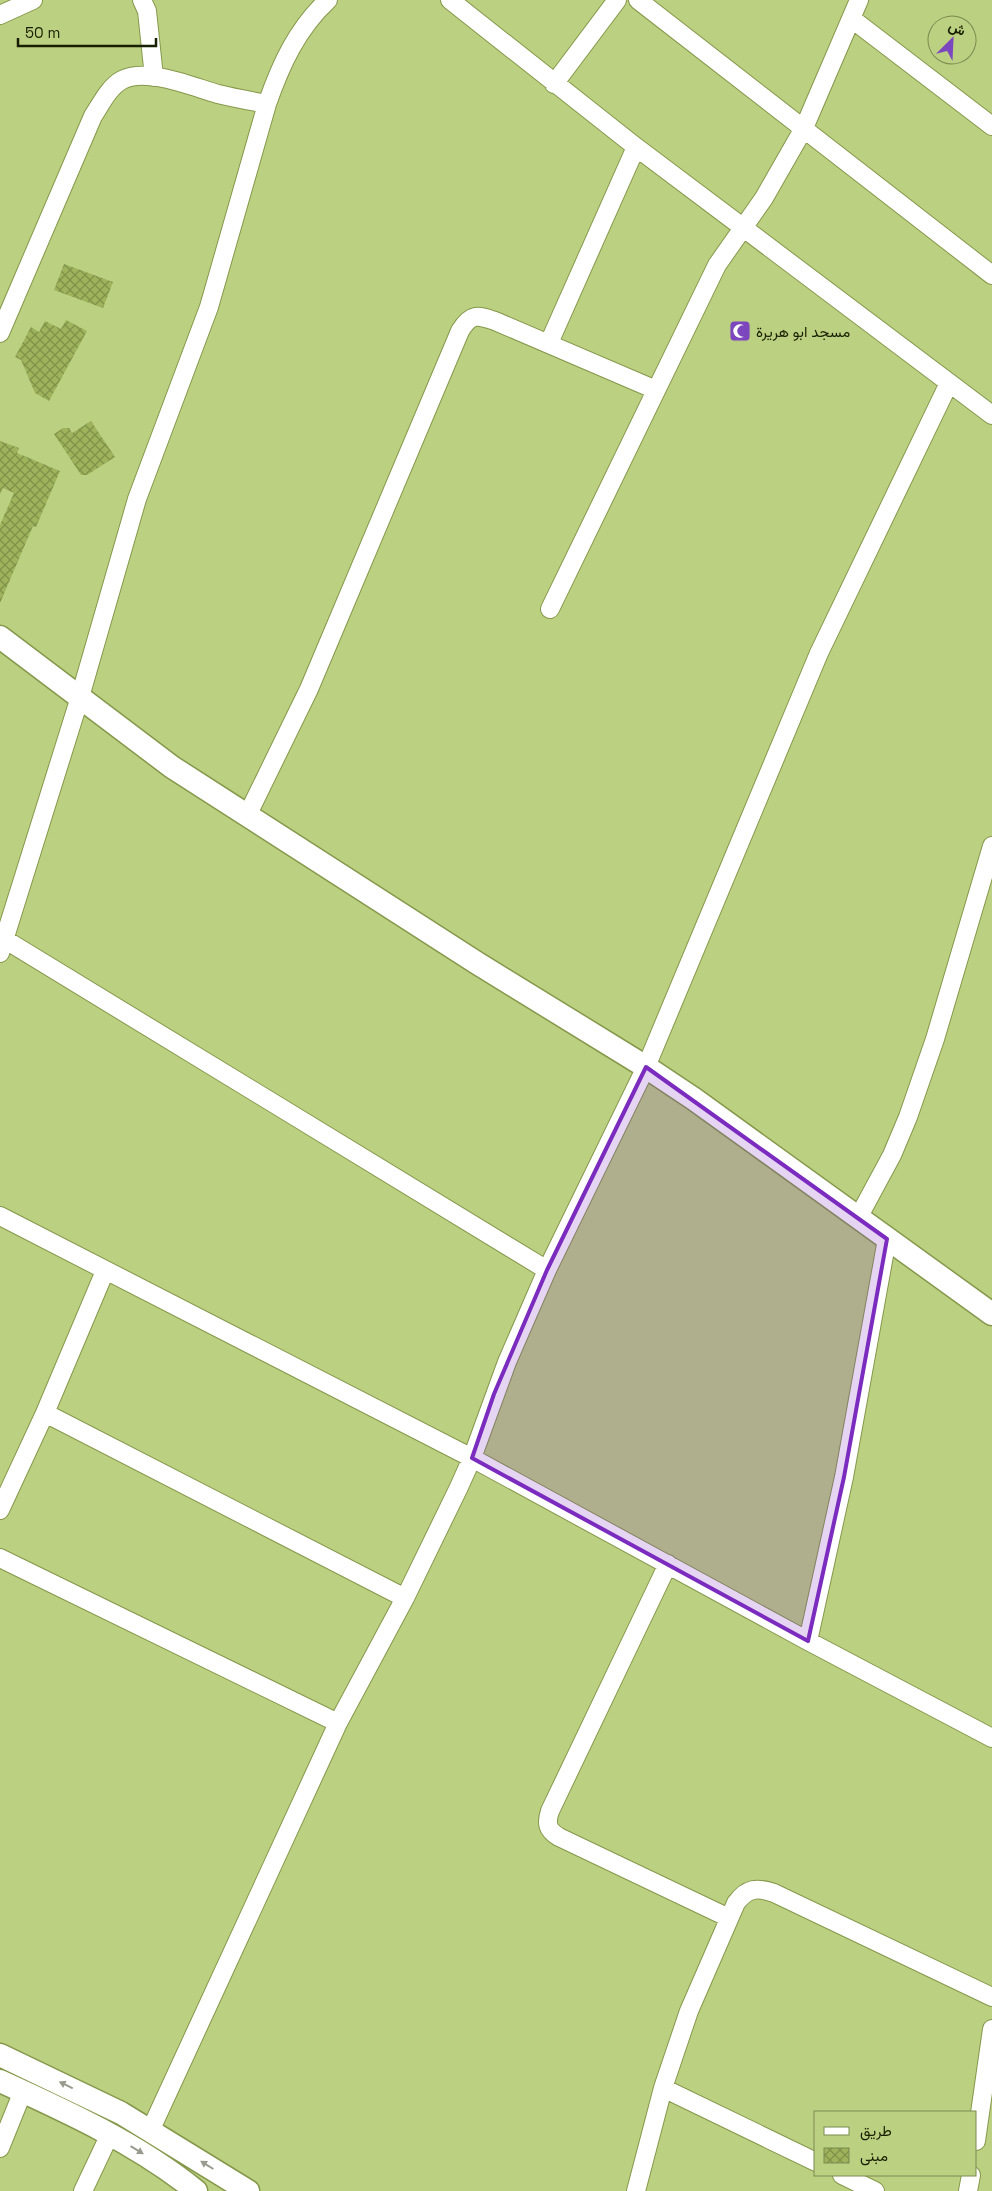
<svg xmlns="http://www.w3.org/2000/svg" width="992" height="2191" font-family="'Space Grotesk',Vazirmatn,sans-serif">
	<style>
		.building { fill: url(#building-cross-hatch) }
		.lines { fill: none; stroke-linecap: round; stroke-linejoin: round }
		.minor-casing { stroke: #85984b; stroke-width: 20 }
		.tertiary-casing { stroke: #85984b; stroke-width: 25 }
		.minor { stroke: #fff; stroke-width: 18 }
		.tertiary { stroke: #fff; stroke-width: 22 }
		.oneway { fill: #989b8d }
		.marked { fill: #7b2cbf; fill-opacity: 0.2; stroke: #7b2cbf; stroke-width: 4; stroke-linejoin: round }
		.labels { text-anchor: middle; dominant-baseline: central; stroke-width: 5; stroke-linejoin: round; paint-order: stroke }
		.poi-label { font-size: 15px; fill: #192001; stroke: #bcd082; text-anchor: start }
	</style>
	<defs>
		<pattern id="building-cross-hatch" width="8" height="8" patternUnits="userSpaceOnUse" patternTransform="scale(1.25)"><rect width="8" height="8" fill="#9eb35b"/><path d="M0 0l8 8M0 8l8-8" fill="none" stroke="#809149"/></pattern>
	</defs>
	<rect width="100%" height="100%" fill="#bcd082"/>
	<path class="building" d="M 64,264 L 113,282 L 103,308 L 54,290 Z
		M 66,320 L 87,331 L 49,401 L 35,393 L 21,360 L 15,357 L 31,327 L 39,332 L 45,321 L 61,329 Z
		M 91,421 L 115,457 L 87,475 L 81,475 L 54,434 L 63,428 L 69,428 L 72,433 Z
		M 0,441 L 19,448 L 17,453 L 21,455 L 20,456 L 22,455 L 60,471 L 36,527 L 33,526 L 0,603 L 0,525 L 14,493 L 3,488 L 0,494 Z"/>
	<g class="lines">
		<g class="minor-casing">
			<path id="minor" d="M 142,0 L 147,11 L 154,77
				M 450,0 L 636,147 L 992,415
				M 638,0 L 992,275
				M 0,15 L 33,0
				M 852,19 L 992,126
				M 554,84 L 617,0
				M 0,333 L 93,116 C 101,104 109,87 122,80 C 147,67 193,87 218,94 C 234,98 251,101 267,104
				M 549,343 L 636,147
				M 550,609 L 717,265 L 764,198 L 804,128 L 859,0
				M 247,816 L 309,689 L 460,331 C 471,313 477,315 495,321 L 656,390
				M 4,939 L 547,1270
				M 0,953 L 80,697 L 137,499 L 209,307 L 267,104 C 281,64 297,29 328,0
				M 0,1216 L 472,1458 L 808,1641 L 992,1738
				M 858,1218 L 892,1155 L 908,1117 L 935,1039 L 992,846
				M 45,1413 L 405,1598
				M 0,1510 L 45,1413 L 105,1271
				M 0,1558 L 338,1723
				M 668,1564 L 550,1811 C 546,1823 547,1830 559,1837 L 729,1918
				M 808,1641 L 844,1477 L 887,1239
				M 663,2088 L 816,2162
				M 151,2129 L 338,1723 L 405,1598 L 459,1487 L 472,1458 L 507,1362 L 547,1270 L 646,1067 L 819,653 L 949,383
				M 976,2141 L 992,2029
				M 0,2148 L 23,2091
				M 842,2175 L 875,2191
				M 83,2191 L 110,2134
				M 636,2191 L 663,2088 L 689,2011 L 736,1903 C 747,1888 757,1887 774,1893 L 992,1997
				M 968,2191 L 971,2175"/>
		</g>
		<g class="tertiary-casing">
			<path id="tertiary" d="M 0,637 L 172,767 L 477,963 L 646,1067 L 694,1099 L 992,1314
				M 0,2055 L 121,2113 L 248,2191
				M 0,2081 C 68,2112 138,2144 196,2191"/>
		</g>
		<use href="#minor" class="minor"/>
		<use href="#tertiary" class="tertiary"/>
	</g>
	<defs><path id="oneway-solid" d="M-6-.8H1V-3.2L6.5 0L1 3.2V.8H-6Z" transform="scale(1.25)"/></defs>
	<g class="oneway">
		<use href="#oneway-solid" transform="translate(66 2085) rotate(-154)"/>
		<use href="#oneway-solid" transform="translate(137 2150) rotate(31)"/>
		<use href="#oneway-solid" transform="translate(207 2165) rotate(-148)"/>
	</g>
	<path class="marked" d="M 646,1067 L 887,1239 L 844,1477 L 808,1641 L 472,1458 L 494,1394 L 547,1270 Z"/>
	<defs>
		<g id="mosque-square" transform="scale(1.125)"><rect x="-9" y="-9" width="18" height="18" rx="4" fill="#7c47be" stroke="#bcd082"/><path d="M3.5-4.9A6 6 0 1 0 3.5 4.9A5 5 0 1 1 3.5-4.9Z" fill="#fff"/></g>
	</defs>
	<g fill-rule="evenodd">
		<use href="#mosque-square" x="740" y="331"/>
	</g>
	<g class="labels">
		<g class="poi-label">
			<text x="756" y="331">مسجد ابو هريرة</text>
		</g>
	</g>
	<rect x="814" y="2111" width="162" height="65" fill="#bcd082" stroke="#7b8a4e"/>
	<rect x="824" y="2127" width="25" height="8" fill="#ffffff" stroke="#7b8a4e"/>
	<text x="860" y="2136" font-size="15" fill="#192001">طريق</text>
	<rect x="824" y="2148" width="25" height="15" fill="url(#building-cross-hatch)" stroke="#7b8a4e"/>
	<text x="860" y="2161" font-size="15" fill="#192001">مبنى</text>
	<g transform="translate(952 40) rotate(24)"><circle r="24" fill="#bcd082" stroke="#7b8a4e"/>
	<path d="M0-4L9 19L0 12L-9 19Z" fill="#7c47be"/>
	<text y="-8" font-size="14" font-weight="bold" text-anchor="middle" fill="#192001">ش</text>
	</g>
	<path d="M18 38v8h138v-8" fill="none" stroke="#192001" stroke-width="2.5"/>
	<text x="25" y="38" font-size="15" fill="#192001" stroke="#bcd082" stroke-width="4" paint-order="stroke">50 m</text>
</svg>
